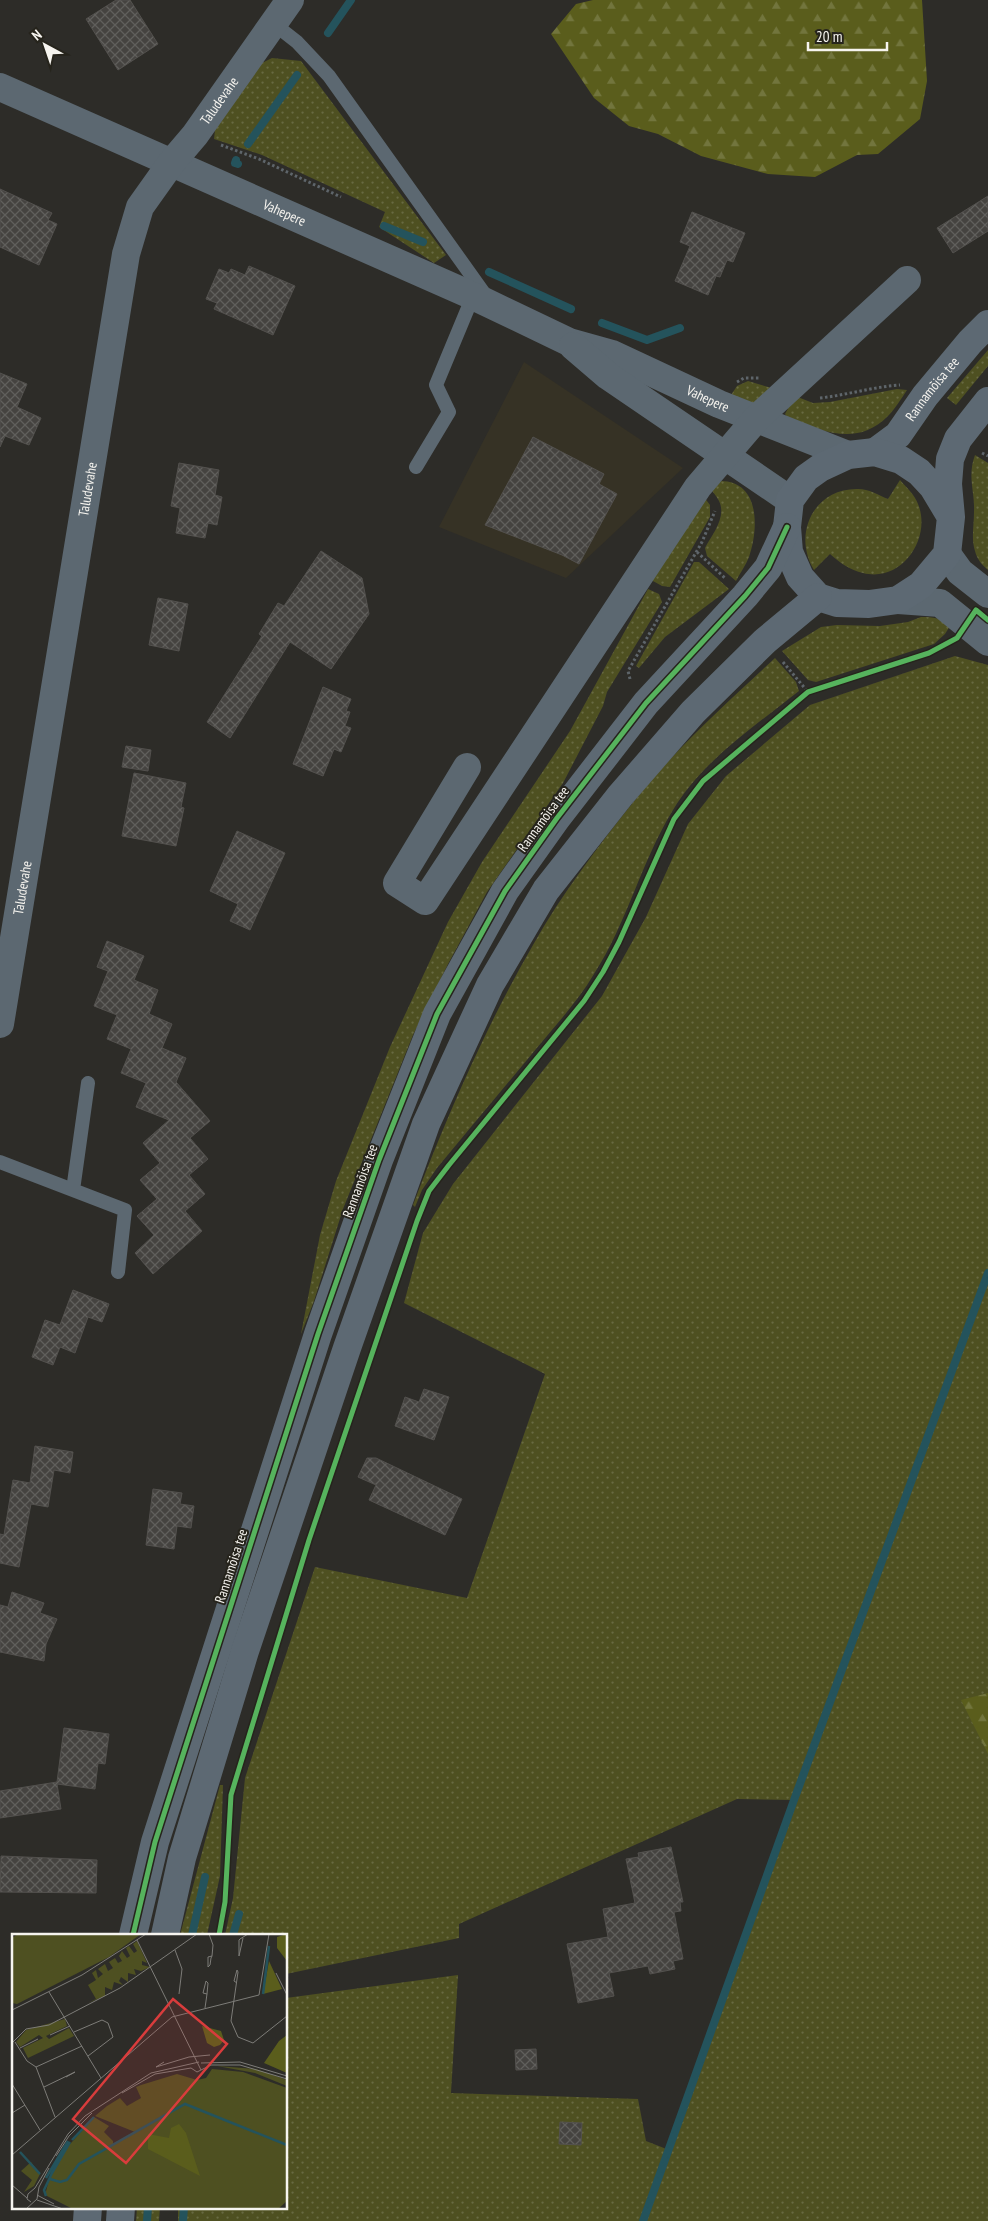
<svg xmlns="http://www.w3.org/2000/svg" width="988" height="2221" font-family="'PT Sans Narrow',sans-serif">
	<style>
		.built { fill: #363225 }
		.green { fill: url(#green-dots) }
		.forest { fill: url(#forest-firs) }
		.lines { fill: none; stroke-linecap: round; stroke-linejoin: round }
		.stream { stroke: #24535c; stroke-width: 8 }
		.building { fill: url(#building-cross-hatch); stroke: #53514e }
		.path { stroke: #5e656a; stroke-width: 3; stroke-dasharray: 2.5 2.5; stroke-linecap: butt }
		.lane { stroke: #5c6871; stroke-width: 14 }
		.street { stroke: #5c6871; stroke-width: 28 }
		.secondary { stroke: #5d6973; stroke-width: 28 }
		.cycleway-casing { stroke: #26241c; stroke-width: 8 }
		.cycleway { stroke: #56b35d; stroke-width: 5 }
		.labels { text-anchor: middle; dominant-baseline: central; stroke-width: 4; stroke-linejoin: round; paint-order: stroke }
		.street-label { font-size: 14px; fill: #f6f4ef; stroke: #26241c }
		.inset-river { fill: none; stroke: #24535c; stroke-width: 2.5 }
		.inset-road { fill: none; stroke: #7d7c78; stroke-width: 1 }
		.view { fill: #d93c3c; fill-opacity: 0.15; stroke: #d93c3c; stroke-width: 2.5 }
		.inset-edge { fill: none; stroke: #f6f4ef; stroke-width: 2.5 }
	</style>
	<defs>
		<pattern id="green-dots" width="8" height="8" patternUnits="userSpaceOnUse" patternTransform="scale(1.25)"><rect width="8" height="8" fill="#4e5021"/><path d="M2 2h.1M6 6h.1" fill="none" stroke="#686a42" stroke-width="1.8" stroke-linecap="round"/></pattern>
		<pattern id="forest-firs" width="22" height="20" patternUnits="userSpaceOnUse" patternTransform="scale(1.25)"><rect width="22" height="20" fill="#5a5d1c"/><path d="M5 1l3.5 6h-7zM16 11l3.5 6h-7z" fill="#72753d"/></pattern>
		<pattern id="building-cross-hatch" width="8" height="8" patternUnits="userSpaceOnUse" patternTransform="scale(1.25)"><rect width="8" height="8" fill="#454340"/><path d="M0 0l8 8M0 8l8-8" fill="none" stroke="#605f5c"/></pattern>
	</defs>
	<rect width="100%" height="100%" fill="#2d2c28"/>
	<path class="built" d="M 524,362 L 683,468 L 566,578 L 439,527 Z"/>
	<path class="green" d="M 272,58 L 301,61 L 446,255 L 434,263 L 379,227 L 385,212 L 262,155 L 214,139 L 216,121 L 256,66 Z
		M 988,350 L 988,366 L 956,405 L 947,398 Z
		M 748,381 L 775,389 L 752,405 L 731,395 L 737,386 Z
		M 897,389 L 907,390 C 901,399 895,409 888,416 C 857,447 825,431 789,420 L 785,414 L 795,396 L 813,403 L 830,402 Z
		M 975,455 L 988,463 L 988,570 C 982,565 977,559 975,551 C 971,539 974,525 974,512 C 975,491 967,477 975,455 Z
		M 900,480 C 906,487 915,495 918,504 C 932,538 902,583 863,573 C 850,570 840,563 830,554 L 814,570 C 792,534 814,488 858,489 C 869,489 878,495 888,499 Z
		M 719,481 C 760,480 759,528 749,557 C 746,565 740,573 736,581 L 707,556 L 705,548 C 712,535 727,517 719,501 C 717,497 713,492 710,488 Z
		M 704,497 L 710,505 L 710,517 L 670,587 L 662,586 L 653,581 L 652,577 Z
		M 694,562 L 699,562 L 729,589 L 665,637 L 639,668 L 636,666 Z
		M 648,589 L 659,594 L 662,602 L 607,692 L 603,706 L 563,783 L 487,892 L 448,964 L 413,1035 L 343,1209 L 314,1301 L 301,1334 L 320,1235 L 336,1181 L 390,1047 L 448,922 L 482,862 L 570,731 Z
		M 921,617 C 934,617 941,618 950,626 L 945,634 L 934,644 L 816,682 L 808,680 L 782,651 L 821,627 L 837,625 L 880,626 L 908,622 Z
		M 955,656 L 988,665 L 988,2221 L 178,2221 L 178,2207 L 286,2207 L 286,1998 L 458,1975 L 451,2093 L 638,2099 L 646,2141 L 669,2150 L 794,1800 L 737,1799 L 459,1924 L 459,1938 L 286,1974 L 286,1935 L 225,1935 L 233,1898 L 245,1778 L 315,1567 L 467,1598 L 545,1374 L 404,1303 L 423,1233 L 453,1184 L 602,996 L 646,917 L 688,824 L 726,776 L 810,705 Z
		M 775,658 L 796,682 L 799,691 C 755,726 702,761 673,810 C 641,862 627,923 594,974 C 578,1001 556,1025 536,1049 C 503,1089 470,1128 437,1168 L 422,1190 L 415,1207 L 413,1205 C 447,1116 485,1028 533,945 C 561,895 599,845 635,800 C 675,749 728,702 775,658 Z
		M 220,1785 L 223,1785 L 220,1876 L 207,1935 L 180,1935 Z
		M 137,2207 L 160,2207 L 159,2221 L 136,2221 Z"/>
	<path class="forest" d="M 593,0 L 922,0 L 927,81 L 920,119 L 878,154 L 857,155 L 815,177 L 768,174 L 701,156 L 658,134 L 629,126 L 594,98 L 551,34 L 576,4 Z
		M 988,1693 L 988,1754 L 961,1700 Z"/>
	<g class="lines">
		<path class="stream" d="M 328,33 L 351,0
			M 248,144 L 297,75
			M 236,160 L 235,163 L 238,164
			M 384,226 L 423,242
			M 489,272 L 571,309
			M 602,323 L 647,340 L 680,328
			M 192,1935 L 205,1877
			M 233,1935 L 239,1914
			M 147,2221 L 148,2207
			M 183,2221 L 184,2207
			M 643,2221 L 794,1800 L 988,1273"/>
	</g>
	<path class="building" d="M 116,0 L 130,0 L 158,44 L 118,70 L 86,19 Z
		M 0,189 L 52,213 L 48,220 L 57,224 L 39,265 L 0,247 Z
		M 988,196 L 988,231 L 953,253 L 937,228 Z
		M 692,212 L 745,233 L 733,262 L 727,260 L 720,277 L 716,276 L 708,295 L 675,281 L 690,246 L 680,242 Z
		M 249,266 L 295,286 L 273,335 L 214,309 L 217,303 L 206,299 L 219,269 L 229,273 L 231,269 L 245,275 Z
		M 0,373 L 27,384 L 17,407 L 41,418 L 29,445 L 5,436 L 0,447 Z
		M 533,437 L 604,474 L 599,484 L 617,494 L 579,564 L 562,555 L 485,525 Z
		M 179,463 L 219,470 L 215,495 L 222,497 L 217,525 L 208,523 L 205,538 L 176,533 L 180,508 L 171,506 Z
		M 321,551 L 362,578 L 369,614 L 331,669 L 290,642 L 230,738 L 207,722 L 262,636 L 259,634 L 278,603 L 284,606 Z
		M 158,598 L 188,604 L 179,651 L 149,645 Z
		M 323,687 L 351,699 L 346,711 L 350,712 L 345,726 L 351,728 L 341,752 L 334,749 L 323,776 L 293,764 Z
		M 126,746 L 151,750 L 148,771 L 122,767 Z
		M 134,773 L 186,783 L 181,807 L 184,808 L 176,846 L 122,836 Z
		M 237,831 L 285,853 L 250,930 L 230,921 L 238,904 L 210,891 Z
		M 107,941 L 144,956 L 134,980 L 158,990 L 149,1014 L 172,1024 L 162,1048 L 186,1058 L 176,1082 L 210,1121 L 190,1138 L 208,1159 L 189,1175 L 205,1194 L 185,1211 L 202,1231 L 153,1274 L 135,1253 L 154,1235 L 137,1216 L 157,1199 L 140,1180 L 160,1163 L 143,1143 L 169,1120 L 136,1107 L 146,1083 L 121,1073 L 131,1049 L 107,1039 L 117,1015 L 94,1006 L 108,971 L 97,967 Z
		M 73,1290 L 109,1304 L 102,1322 L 88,1317 L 75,1353 L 60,1347 L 53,1365 L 32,1357 L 45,1320 L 60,1325 Z
		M 424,1389 L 449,1397 L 434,1440 L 395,1426 L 405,1397 L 419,1402 Z
		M 35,1446 L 73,1452 L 70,1473 L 54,1470 L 48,1507 L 31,1504 L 19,1567 L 0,1563 L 0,1534 L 4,1535 L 13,1480 L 30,1483 Z
		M 367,1458 L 376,1458 L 462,1499 L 445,1535 L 369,1500 L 376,1485 L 358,1477 Z
		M 153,1489 L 182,1493 L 180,1504 L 194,1506 L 191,1528 L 177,1526 L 174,1549 L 146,1545 Z
		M 12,1592 L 44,1603 L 40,1613 L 57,1619 L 46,1644 L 44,1661 L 0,1652 L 0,1605 L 8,1607 Z
		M 64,1728 L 109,1734 L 105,1764 L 98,1763 L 95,1789 L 57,1784 L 61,1809 L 0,1818 L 0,1791 L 57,1782 Z
		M 671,1847 L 683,1902 L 680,1902 L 681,1911 L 674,1912 L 683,1959 L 673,1961 L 675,1969 L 650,1974 L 648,1966 L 609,1973 L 614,1996 L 578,2003 L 567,1944 L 608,1937 L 603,1909 L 635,1903 L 626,1859 L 639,1857 L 638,1853 Z
		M 1,1856 L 97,1860 L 96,1893 L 0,1892 Z
		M 536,2049 L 537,2069 L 516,2070 L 515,2050 Z
		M 560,2122 L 582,2123 L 581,2145 L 559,2144 Z"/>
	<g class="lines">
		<path class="path" d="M 221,145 L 259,159 L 341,197
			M 737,382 L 744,378 L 760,378
			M 820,398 C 847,395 872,387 900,385
			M 982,453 L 988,456
			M 697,552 L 726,579
			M 783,662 L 808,692
			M 630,679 L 628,671 L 702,542 L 715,511"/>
		<path class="lane" d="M 274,24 L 297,42 L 329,76 L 486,296
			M 416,467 L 449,412 L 436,385 L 473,296
			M 0,1162 L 125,1210 L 118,1272
			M 73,1190 L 88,1083"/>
		<g class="street">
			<path id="s1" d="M 0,87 L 473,296 L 569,342 L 612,354 L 719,404 L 848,455"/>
			<path d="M 573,346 L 608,376 L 790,500"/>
			<path d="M 947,554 L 960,572 L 988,594"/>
			<path d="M 898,600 L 940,603 L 988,642"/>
			<path d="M 467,767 L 397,883 L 425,901 L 698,487 L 756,419 L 907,280"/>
			<path id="s2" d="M 0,1024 L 126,254 L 140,207 L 172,162 L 195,135 L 290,0"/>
		</g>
		<g class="secondary">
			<path id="s3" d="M 875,452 L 898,435 L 925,396 L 970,342 L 988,324"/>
			<path d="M 951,517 L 933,487 L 919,472 L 901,460 L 875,452 L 848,455 L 820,468 L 806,478 L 790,500 L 787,527 L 789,552 L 800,577 L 818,597 L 837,603 L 869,604 L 898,600 L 921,585 L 947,554 L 951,517 L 948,484 L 950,459 L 958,439 L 988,401"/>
			<path d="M 133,1935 L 155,1842 L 318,1334 L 379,1160 L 437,1014 L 505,891 L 557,818 L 646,703 L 745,596 L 768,568 L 787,527"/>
			<path d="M 165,1935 L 182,1858 L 245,1651 L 347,1348 L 426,1124 L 490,985 L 546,890 L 620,796 L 693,712 L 765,641 L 818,597"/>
			<path d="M 87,2221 L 88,2207"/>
			<path d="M 120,2221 L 121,2207"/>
		</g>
		<g class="cycleway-casing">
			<path id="cycleway" d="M 133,1935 L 155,1842 L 318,1334 L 379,1160 L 437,1014 L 505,891 L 557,818 L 646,703 L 745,596 L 768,568 L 787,527
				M 219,1935 L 225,1902 L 231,1795 L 309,1540 L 417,1221 L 429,1191 L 449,1165 L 584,1001 L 603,972 L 619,942 L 674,819 L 703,781 L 808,692 L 929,653 L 957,638 L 976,610 L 988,620"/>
		</g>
		<use href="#cycleway" class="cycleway"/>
	</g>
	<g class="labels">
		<g class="street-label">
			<text stroke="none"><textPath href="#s2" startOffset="962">Taludevahe</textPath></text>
			<text stroke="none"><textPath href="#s1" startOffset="311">Vahepere</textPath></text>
			<text stroke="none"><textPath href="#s3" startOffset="86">Rannamõisa tee</textPath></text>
			<text stroke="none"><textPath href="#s1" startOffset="774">Vahepere</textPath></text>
			<text stroke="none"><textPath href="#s2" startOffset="542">Taludevahe</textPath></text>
			<text transform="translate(543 819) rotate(-54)">Rannamõisa tee</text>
			<text stroke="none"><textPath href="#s2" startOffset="138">Taludevahe</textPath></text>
			<text transform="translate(360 1181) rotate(-70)">Rannamõisa tee</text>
			<text transform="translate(231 1566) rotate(-72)">Rannamõisa tee</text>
		</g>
	</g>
	<g transform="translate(12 1934)">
		<rect width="275" height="275" fill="#2d2c28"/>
		<path d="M 125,7 L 135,29 L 130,27 L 130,31 L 138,33 L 129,37 L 122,35 L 124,41 L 116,39 L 116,48 L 109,43 L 107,47 L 111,51 L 102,48 L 100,56 L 93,53 L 93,62 L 76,69 L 84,65 L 76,51 L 84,46 L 80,39 L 84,36 L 86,44 L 91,40 L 86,35 L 93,30 L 96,37 L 101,34 L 97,28 L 103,24 L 106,29 L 110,27 L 107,22 L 110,17 L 115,24 L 118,22 L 114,14 L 117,12 L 122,19 L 125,17 L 121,10 ZM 53,85 L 55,92 L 34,102 L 37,105 L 57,94 L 62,102 L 16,124 L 11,114 L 31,104 L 27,101 L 8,113 L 4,108 L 14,96 ZM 205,132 L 244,135 L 275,146 L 275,152 L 243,139 ZM 200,135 L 231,138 L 275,154 L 275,267 L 266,275 L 61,275 L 33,261 L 39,238 L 52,217 L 82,183 L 97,192 L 92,198 L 101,207 L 101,211 L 123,198 L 83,182 L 95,172 L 108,164 L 115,172 L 129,164 L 124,153 L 129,151 L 165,140 L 185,146 L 194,144 ZM 19,228 L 28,240 L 22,252 L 12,258 L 20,246 L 9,237 Z" fill="#4e5021"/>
		<path d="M 275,0 L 275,27 L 265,14 L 265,3 ZM 257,27 L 270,55 L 251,60 ZM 190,92 L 209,97 L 212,106 L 208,111 L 202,113 L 195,109 ZM 275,101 L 275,139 L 252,129 L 267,107 ZM 167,190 L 174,199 L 188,242 L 136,215 L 136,200 L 157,204 L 159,194 Z" fill="#5a5d1c"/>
		<path d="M 6,0 L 129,0 L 97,23 L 5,70 L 0,69 L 0,4 Z" fill="#4e5021"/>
		<path class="inset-river" d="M 251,60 L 257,12M 60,206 L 82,183M 8,218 L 28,240M 34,244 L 56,207M 38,245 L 48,248 L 55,246 L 67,230 L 173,170 L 275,211M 34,262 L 32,256 L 40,239 L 58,208"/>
		<path class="inset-road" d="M 197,0 L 201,11 L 200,22 L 199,24 L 198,31 L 196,33 L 196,23 L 200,22M 231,4 L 227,22 L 227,6 L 228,5 L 236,0M 125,6 L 189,136M 163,16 L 170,35 L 167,60M 264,39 L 275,61M 225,49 L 222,47 L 225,36 L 226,38 L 219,87 L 226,103 L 241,109 L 275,82M 37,58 L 89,144M 193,74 L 195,60 L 196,49 L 194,47 L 191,59 L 195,60M 0,76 L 70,41 L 134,0M 62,98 L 90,86 L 96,89 L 101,103 L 76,122M 38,101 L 58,92M 3,108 L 15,127 L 24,133 L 43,183M 0,109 L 14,95 L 37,91 L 108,54 L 185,0M 8,114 L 26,105M 152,128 L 144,133 L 177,123 L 198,121M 189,129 L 228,128 L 275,142M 24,133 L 70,112M 179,134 L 185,138 L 199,131 L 228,131 L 275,145M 0,150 L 28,196M 32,153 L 63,138 L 54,143M 110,159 L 143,140 L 179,134M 0,179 L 13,171M 0,221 L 160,83 L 247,61 L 257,0M 44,222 L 57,202 L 80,179M 0,251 L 15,264M 25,261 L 42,270M 25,266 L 51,275M 19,268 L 15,265 L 16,260 L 23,254 L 56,200 L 73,182 L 139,139 L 187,128M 14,275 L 25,265 L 27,253 L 37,234"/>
		<path class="view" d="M 161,65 L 215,110 L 114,229 L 61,185 Z"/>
		<rect width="275" height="275" class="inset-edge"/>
	</g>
	<g transform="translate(45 45) rotate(320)" stroke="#26241c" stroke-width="4" paint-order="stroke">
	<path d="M0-4L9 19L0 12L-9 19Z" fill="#f6f4ef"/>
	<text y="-8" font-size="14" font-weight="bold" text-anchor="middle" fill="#f6f4ef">N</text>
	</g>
	<path d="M808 42v8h79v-8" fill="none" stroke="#f6f4ef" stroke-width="2.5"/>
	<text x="816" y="42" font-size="15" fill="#f6f4ef" stroke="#26241c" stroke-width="4" paint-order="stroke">20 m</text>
</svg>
